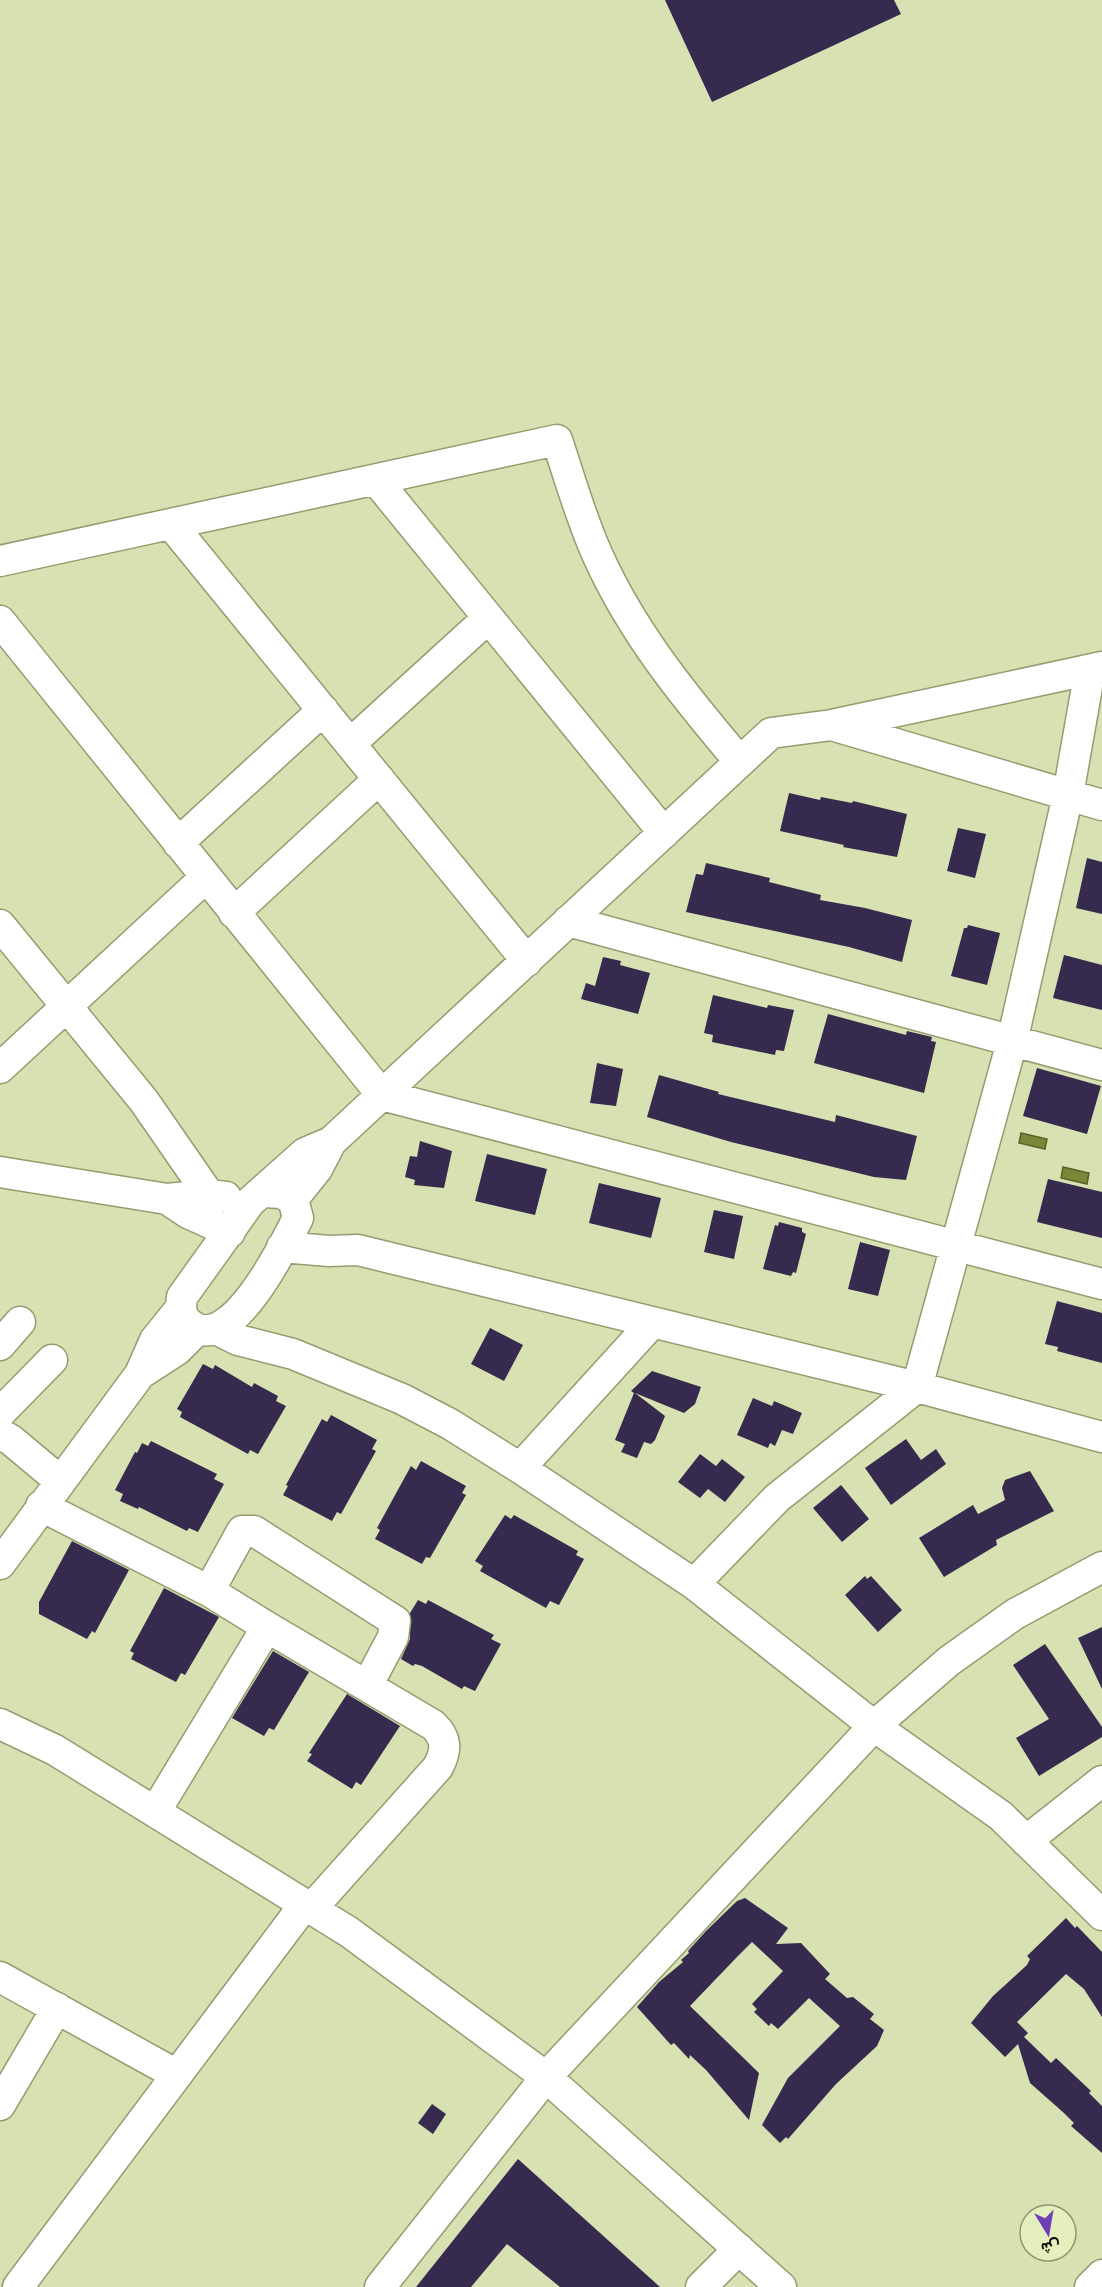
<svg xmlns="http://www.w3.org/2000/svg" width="1102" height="2287" font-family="'PT Sans Narrow',Vazirmatn,sans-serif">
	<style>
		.water { fill: #7a8638; stroke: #596228; stroke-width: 1.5 }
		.building { fill: #362a4e }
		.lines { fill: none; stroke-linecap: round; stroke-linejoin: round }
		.minor-casing { stroke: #949d6f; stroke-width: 33 }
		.minor { stroke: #fff; stroke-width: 30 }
	</style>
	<rect width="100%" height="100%" fill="#d7e1b1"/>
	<path class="water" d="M 1021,1133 L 1047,1139 L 1045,1149 L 1019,1143 Z
		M 1063,1167 L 1089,1173 L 1087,1184 L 1061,1178 Z"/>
	<path class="building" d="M 665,0 L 894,0 L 901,14 L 712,102 Z
		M 789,793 L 820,800 L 821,797 L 852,803 L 853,801 L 907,814 L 897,857 L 843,847 L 844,845 L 780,831 Z
		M 958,828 L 986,834 L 975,878 L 947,871 Z
		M 1087,858 L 1102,862 L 1102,914 L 1076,908 Z
		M 706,863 L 770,878 L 769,882 L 821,895 L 820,900 L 865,908 L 912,920 L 902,962 L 849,947 L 686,912 L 696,874 L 703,875 Z
		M 968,925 L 1000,933 L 987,985 L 951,976 L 964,928 L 967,928 Z
		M 1064,955 L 1102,965 L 1102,1010 L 1053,998 Z
		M 603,957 L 621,961 L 620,965 L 650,973 L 638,1014 L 581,999 L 586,983 L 595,986 Z
		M 713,995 L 767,1008 L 768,1005 L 794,1010 L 784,1051 L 776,1050 L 775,1055 L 712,1042 L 713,1035 L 704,1033 Z
		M 828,1014 L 906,1035 L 907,1031 L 932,1037 L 931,1041 L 936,1042 L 924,1093 L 814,1063 Z
		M 597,1063 L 623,1069 L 616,1106 L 590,1103 Z
		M 1037,1068 L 1101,1086 L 1087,1134 L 1023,1116 Z
		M 659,1075 L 719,1092 L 718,1094 L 835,1122 L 836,1115 L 917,1136 L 906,1180 L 874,1177 L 731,1142 L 647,1117 Z
		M 420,1141 L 452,1151 L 444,1188 L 414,1185 L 415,1180 L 405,1177 L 410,1156 L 417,1157 Z
		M 487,1154 L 547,1169 L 535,1215 L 475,1201 Z
		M 1048,1179 L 1102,1192 L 1102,1238 L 1037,1222 Z
		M 599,1183 L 661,1198 L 651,1238 L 589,1223 Z
		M 714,1210 L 743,1216 L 734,1259 L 704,1252 Z
		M 779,1222 L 802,1228 L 802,1232 L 806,1234 L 796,1273 L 793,1272 L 791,1276 L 763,1269 L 775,1225 L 778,1226 Z
		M 860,1242 L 890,1250 L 878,1296 L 848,1289 Z
		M 1057,1301 L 1102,1313 L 1102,1363 L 1057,1351 L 1058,1347 L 1045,1344 Z
		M 490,1328 L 523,1345 L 504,1381 L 471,1364 Z
		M 203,1364 L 213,1369 L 215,1365 L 252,1387 L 254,1383 L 278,1396 L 276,1401 L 286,1406 L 258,1454 L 250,1450 L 248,1454 L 180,1417 L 182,1412 L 177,1409 Z
		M 652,1371 L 701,1387 L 695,1404 L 684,1413 L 635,1393 L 665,1416 L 655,1440 L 651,1444 L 644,1442 L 637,1458 L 621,1452 L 625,1444 L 615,1440 L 634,1393 L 631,1391 Z
		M 753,1398 L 772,1406 L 774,1401 L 802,1413 L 793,1434 L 782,1430 L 775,1446 L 770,1443 L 768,1448 L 737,1435 Z
		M 331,1415 L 377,1440 L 372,1449 L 376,1451 L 341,1514 L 337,1512 L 332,1521 L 283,1495 L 288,1486 L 286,1485 L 322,1419 L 327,1422 Z
		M 906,1439 L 921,1460 L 936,1449 L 946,1464 L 891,1505 L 865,1468 Z
		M 151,1441 L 217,1474 L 214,1479 L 224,1484 L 198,1532 L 189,1528 L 187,1531 L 139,1507 L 138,1509 L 120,1501 L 123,1494 L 115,1490 L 135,1452 L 137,1453 L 142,1443 L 148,1446 Z
		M 700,1454 L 716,1466 L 722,1459 L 745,1477 L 725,1502 L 708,1489 L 700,1498 L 678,1482 Z
		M 421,1461 L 466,1486 L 462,1493 L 466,1495 L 430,1558 L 426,1557 L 422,1564 L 375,1539 L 380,1530 L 377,1528 L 411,1466 L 416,1470 Z
		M 1030,1471 L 1054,1511 L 996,1540 L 997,1545 L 944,1577 L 919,1538 L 973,1505 L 978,1514 L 1005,1500 L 1002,1488 L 1005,1480 Z
		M 841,1485 L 869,1519 L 842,1542 L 813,1508 Z
		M 505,1515 L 511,1519 L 514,1515 L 578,1551 L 576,1555 L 584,1559 L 559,1605 L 550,1601 L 546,1608 L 480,1571 L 483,1566 L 475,1561 Z
		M 72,1541 L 129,1570 L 95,1633 L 92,1631 L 87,1639 L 39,1614 L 39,1602 Z
		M 865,1576 L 867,1579 L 871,1576 L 902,1610 L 878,1632 L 845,1595 Z
		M 164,1588 L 219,1617 L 185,1675 L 181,1673 L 176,1682 L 131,1659 L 134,1653 L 130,1651 Z
		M 418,1600 L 426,1604 L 428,1600 L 494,1635 L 491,1639 L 501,1644 L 475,1691 L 464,1686 L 462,1689 L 422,1666 L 415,1664 L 413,1666 L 401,1659 L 410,1639 L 410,1613 Z
		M 1102,1627 L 1102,1689 L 1078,1638 Z
		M 1045,1644 L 1102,1727 L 1102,1737 L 1039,1776 L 1016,1738 L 1049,1719 L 1013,1665 Z
		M 273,1651 L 309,1672 L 274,1730 L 269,1728 L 264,1736 L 232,1718 Z
		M 347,1694 L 400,1726 L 361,1785 L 356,1782 L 352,1789 L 307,1761 L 312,1754 L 309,1753 Z
		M 745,1898 L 788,1928 L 776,1944 L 801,1943 L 830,1974 L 825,1979 L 847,1998 L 853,1997 L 874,2014 L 870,2019 L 884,2030 L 877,2046 L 836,2084 L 788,2139 L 786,2137 L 780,2143 L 762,2125 L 788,2078 L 840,2026 L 809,1998 L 778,2029 L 771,2023 L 769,2026 L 754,2012 L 757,2009 L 752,2004 L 783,1971 L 752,1942 L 736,1958 L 690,2006 L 759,2073 L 749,2120 L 706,2070 L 690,2055 L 689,2059 L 674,2043 L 671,2045 L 637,2007 L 659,1982 L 683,1962 L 681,1960 L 689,1953 L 688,1951 L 706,1931 L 737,1901 Z
		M 1066,1918 L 1075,1928 L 1077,1926 L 1102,1952 L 1102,2017 L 1084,1989 L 1066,1974 L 1017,2022 L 1028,2033 L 1024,2037 L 1051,2063 L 1056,2058 L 1091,2091 L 1089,2093 L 1102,2106 L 1102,2153 L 1071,2126 L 1074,2123 L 1064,2113 L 1030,2083 L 1018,2044 L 1005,2057 L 971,2023 L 993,1996 L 1027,1965 L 1030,1959 L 1027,1956 Z
		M 432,2104 L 446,2114 L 433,2134 L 418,2123 Z
		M 518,2159 L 660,2287 L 560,2287 L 507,2244 L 471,2287 L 416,2287 Z"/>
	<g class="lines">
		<g class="minor-casing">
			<path id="minor" d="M 376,480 L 664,833
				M 171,524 L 527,961
				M 0,561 L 557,440 C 570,479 581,519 598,556 C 633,634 686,698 740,762
				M 0,621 L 382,1095 L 1102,1284
				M 835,726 L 1102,805
				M 350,744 L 487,619
				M 178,843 L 323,710
				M 234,913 L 379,779
				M 568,921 L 1102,1065
				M 0,925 L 144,1101 L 209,1195
				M 0,1068 L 206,877
				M 0,1172 L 167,1199 L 209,1195 L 226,1197
				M 264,1192 L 281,1193 L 293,1199 L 298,1218 C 284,1246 230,1356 191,1325 C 181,1318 180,1309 182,1297 L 250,1202 L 305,1153 L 331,1142 L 771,733 L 832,725 L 1102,667
				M 167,1199 L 188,1213 L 230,1232
				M 293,1199 L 317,1169 L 331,1142
				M 282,1247 L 329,1251 L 358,1250 L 917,1387 L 1102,1437
				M 218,1330 L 238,1340 L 293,1354 L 402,1399 L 450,1424 L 520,1468 L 694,1584 L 874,1726 L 1001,1816 L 1102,1915
				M 0,1345 L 20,1322
				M 140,1374 L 177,1350 L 197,1330
				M 0,1413 L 52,1360
				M 0,1434 L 11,1440 L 60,1481
				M 520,1468 L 652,1323
				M 41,1506 L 209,1591 L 267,1627
				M 0,1564 L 140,1374 L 155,1340 L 180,1309
				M 694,1584 L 777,1498 L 917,1387 L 1012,1042 L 1068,795 L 1090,670
				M 209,1591 L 242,1531 L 254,1531 L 395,1621 L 393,1637 L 367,1686
				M 0,1724 L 55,1750 L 349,1932 L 546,2077 L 781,2287
				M 155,1812 L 267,1627 L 433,1725 C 447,1738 447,1750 438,1767 L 312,1908
				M 1026,1841 L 1102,1781
				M 0,1977 L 177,2075
				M 0,2105 L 57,2008
				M 18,2287 L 305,1904
				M 380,2287 L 546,2077 L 874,1726 L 949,1661 L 1015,1614 L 1102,1567
				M 701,2287 L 739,2249
				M 1090,2287 L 1102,2275"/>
		</g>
		<use href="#minor" class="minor"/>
	</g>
	<g transform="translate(1048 2233) rotate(169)"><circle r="28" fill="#e5efbe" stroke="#8e9572" stroke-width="1.5"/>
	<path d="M0-4.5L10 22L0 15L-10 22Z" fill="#6e3fb7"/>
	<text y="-9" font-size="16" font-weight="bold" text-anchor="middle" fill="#0c0f01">ش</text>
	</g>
</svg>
